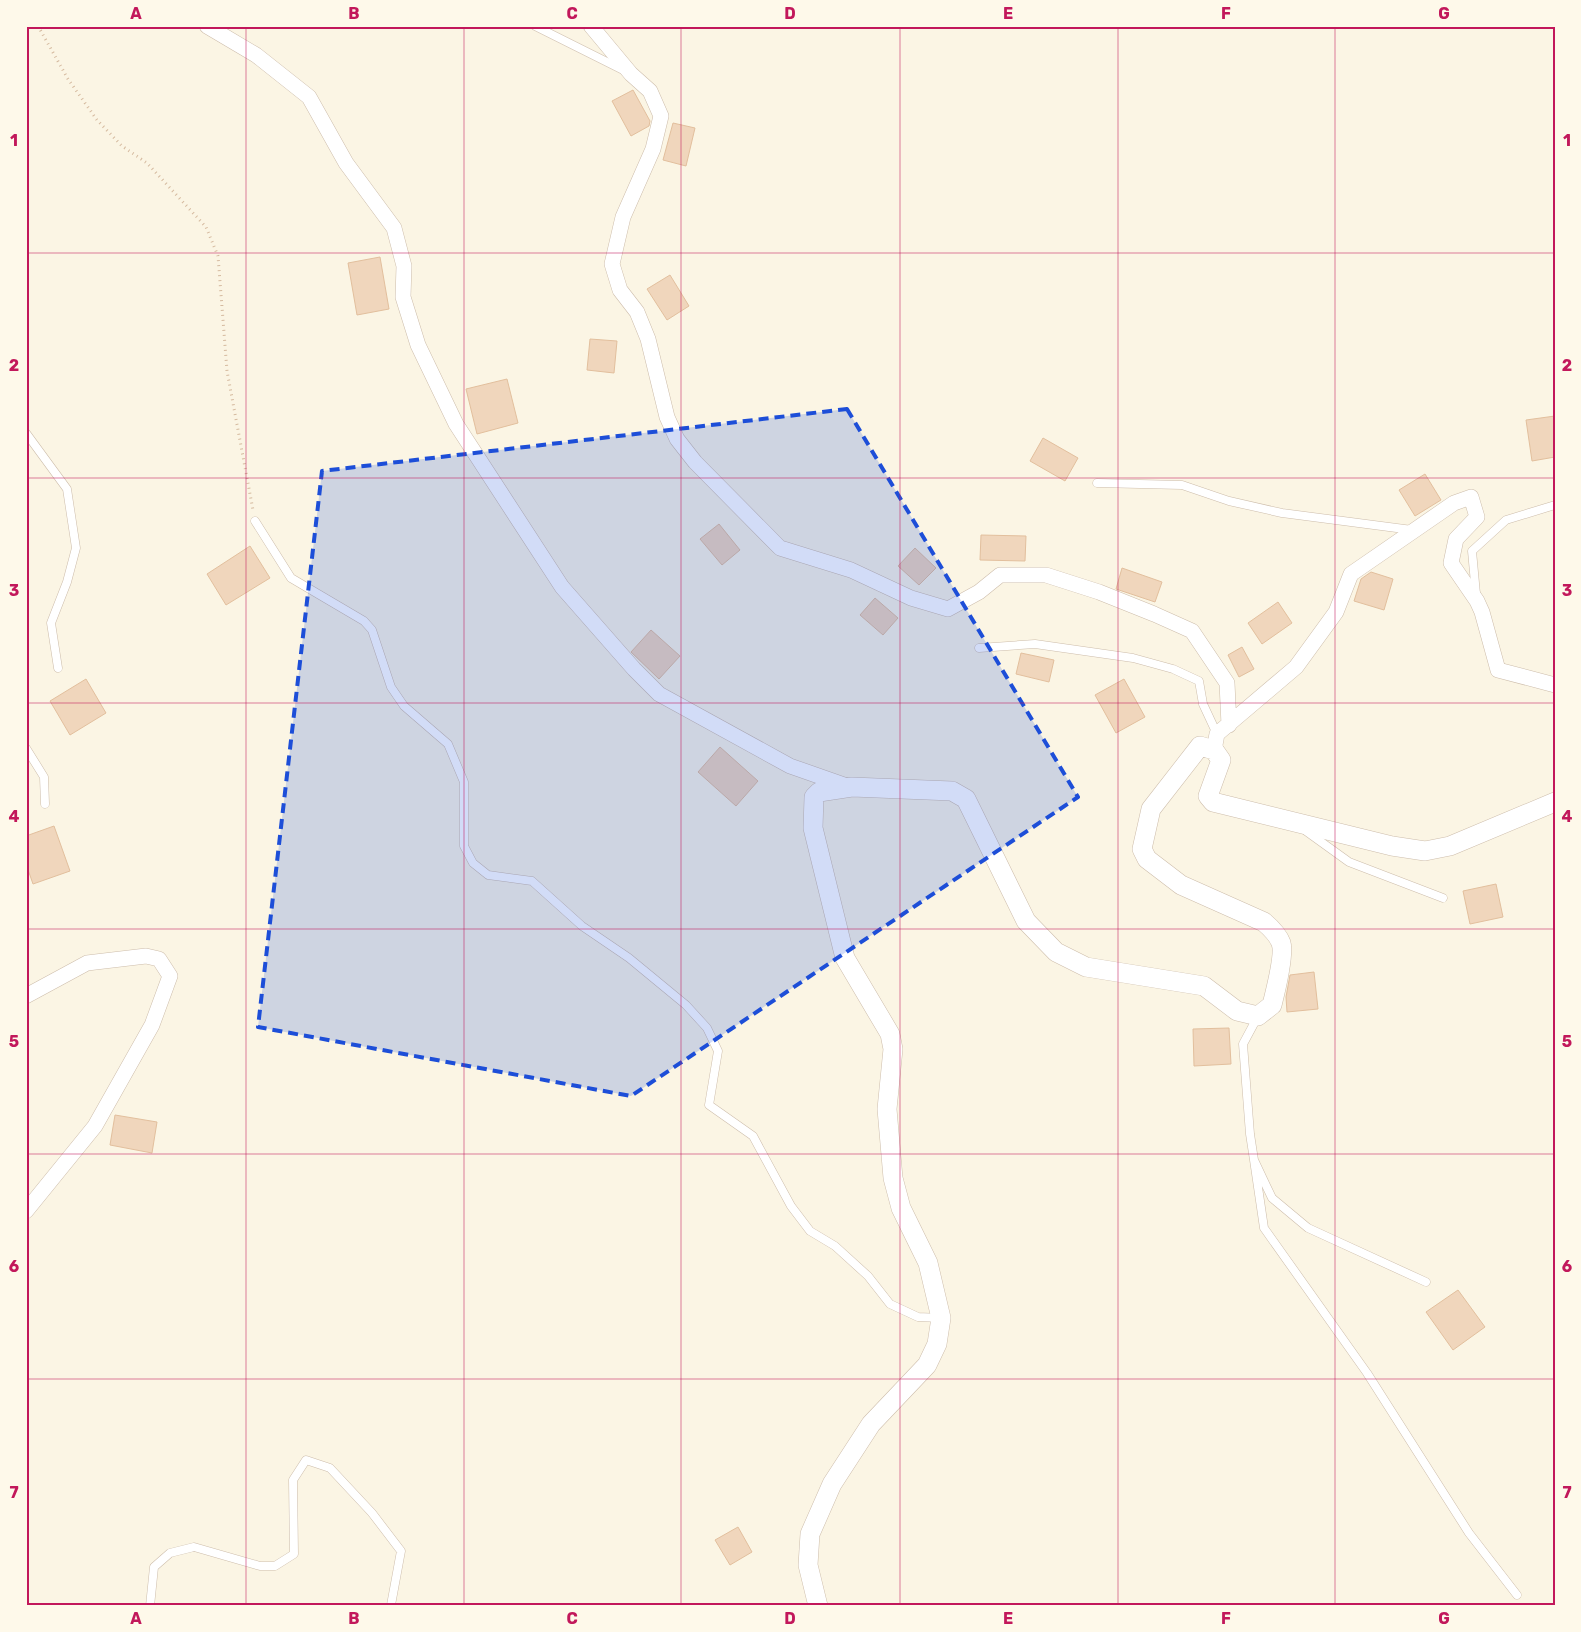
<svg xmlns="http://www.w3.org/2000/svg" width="1581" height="1632" font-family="Rubik,sans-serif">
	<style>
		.building { fill: #f0d6bc; stroke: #e2bf9d }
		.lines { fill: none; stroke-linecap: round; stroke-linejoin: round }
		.service-casing { stroke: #cdbdab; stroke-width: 9 }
		.minor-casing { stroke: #cdbdab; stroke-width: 16 }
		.tertiary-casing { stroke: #cdbdab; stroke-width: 20 }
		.path { stroke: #d5ba9f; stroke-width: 3; stroke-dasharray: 1 4; stroke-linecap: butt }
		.service { stroke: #fff; stroke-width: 8 }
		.minor { stroke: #fff; stroke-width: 15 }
		.tertiary { stroke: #fff; stroke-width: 19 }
		.marked { fill: #1d4ed8; fill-opacity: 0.2; stroke: #1d4ed8; stroke-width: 4; stroke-dasharray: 10 6; stroke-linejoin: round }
		.grid { fill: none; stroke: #c2185b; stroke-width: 1; stroke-opacity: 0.55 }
		.neatline { fill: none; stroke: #c2185b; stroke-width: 2 }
		.grid-label { font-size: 16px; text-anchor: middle; font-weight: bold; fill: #c2185b }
	</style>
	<rect width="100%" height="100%" fill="#fbf5e4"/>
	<path class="building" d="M 633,90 L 650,121 L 649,126 L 631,136 L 612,101 Z
		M 673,123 L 695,128 L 686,166 L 663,160 Z
		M 380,257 L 389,309 L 357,315 L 348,263 Z
		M 670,275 L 689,306 L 667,320 L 647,289 Z
		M 590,339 L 617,341 L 614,373 L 587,370 Z
		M 507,379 L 518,423 L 477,434 L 466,389 Z
		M 1555,416 L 1555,457 L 1532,461 L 1526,420 Z
		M 1043,438 L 1078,458 L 1065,481 L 1030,461 Z
		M 1425,474 L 1441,500 L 1415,516 L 1399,490 Z
		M 719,524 L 740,550 L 722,565 L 700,539 Z
		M 981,535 L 1026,536 L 1025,561 L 980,560 Z
		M 250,546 L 270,578 L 226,605 L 207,574 Z
		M 915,548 L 936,568 L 919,585 L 898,566 Z
		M 1122,568 L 1162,582 L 1155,602 L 1116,589 Z
		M 1371,572 L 1393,579 L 1384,610 L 1354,601 L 1361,579 Z
		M 875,598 L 898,618 L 883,635 L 860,615 Z
		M 1278,602 L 1292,623 L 1262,644 L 1248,623 Z
		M 651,630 L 680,656 L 659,679 L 631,652 Z
		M 1242,647 L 1254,669 L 1239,677 L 1228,655 Z
		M 1021,653 L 1054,660 L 1049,682 L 1016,674 Z
		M 86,679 L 106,713 L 70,735 L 50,701 Z
		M 1124,679 L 1145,717 L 1116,733 L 1095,695 Z
		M 720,747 L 758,781 L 736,806 L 698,772 Z
		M 54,826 L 70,871 L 33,884 L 26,864 L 26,836 Z
		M 1496,884 L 1503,917 L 1470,924 L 1463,891 Z
		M 1314,972 L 1318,1009 L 1287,1012 L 1286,997 L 1290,975 Z
		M 1229,1028 L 1231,1064 L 1194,1066 L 1193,1029 Z
		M 115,1115 L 157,1122 L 152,1153 L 110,1145 Z
		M 1458,1290 L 1485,1327 L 1453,1350 L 1426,1312 Z
		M 738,1527 L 752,1552 L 730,1565 L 715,1540 Z"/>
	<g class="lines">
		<g class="service-casing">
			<path id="service" d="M 535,26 L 623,70
				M 26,433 L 67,489 L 76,548 L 67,582 L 51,623 L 58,668
				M 1097,483 L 1182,485 L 1229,501 L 1282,513 L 1412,530
				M 255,521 L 291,578 L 364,621 L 372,630 L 391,687 L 404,706 L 448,744 L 464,782 L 464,846 L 473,863 L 488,875 L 532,881 L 582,926 L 629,958 L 686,1005 L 707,1028 L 718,1051 L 709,1105 L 753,1136 L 791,1206 L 810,1231 L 835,1246 L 868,1276 L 890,1304 L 918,1317 L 941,1318
				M 1476,594 L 1472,551 L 1506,520 L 1555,505
				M 979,648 L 1035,644 L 1133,658 L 1173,669 L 1199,681 L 1203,704 L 1217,734
				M 26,748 L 44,777 L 45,804
				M 1306,831 L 1349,862 L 1443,898
				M 1258,1016 L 1243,1044 L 1250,1134 L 1254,1160 L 1272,1198 L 1308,1228 L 1426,1282
				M 1254,1160 L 1264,1228 L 1367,1373 L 1469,1533 L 1517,1595
				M 150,1606 L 154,1567 L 170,1553 L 194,1547 L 260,1566 L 275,1566 L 294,1554 L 293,1480 L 306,1460 L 330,1468 L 372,1513 L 401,1551 L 391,1605"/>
		</g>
		<g class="minor-casing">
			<path id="minor" d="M 207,26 L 256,55 L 309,97 L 346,163 L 394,228 L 404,266 L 403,297 L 418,345 L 456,424 L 562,587 L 634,669 L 659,694 L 790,766 L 850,787
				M 591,26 L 631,74 L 650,91 L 661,116 L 653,149 L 623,217 L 612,264 L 620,290 L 637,312 L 648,339 L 667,417 L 677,439 L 695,462 L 780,548 L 851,570 L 911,598 L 948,609 L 979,592 L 1000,575 L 1046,575 L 1099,592 L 1154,614 L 1192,631 L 1227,683 L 1229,725
				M 1214,750 L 1217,734 L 1296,667 L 1336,612 L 1351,574 L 1454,503 L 1471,497 L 1477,517 L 1456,539 L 1451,563 L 1477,601 L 1482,612 L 1498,670 L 1555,685
				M 26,996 L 87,963 L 146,956 L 159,959 L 170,976 L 152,1025 L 95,1126 L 26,1211"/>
		</g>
		<g class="tertiary-casing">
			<path id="tertiary" d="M 818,1606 L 808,1565 L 810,1534 L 832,1484 L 871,1424 L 927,1365 L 937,1344 L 941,1318 L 928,1263 L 901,1208 L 893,1178 L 887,1109 L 893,1049 L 890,1034 L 845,958 L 813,828 L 814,797 L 819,792 L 852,787 L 952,791 L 966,799 L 1026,921 L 1056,952 L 1086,967 L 1204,986 L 1237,1011 L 1258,1016 L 1272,1005 C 1275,993 1285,954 1281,943 C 1278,935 1271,928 1264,922 L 1181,885 L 1147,859 L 1142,849 L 1151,809 L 1200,746 L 1214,750 L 1221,760 L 1208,796 L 1213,802 L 1392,846 L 1425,851 L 1450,846 L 1555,802"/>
		</g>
		<path class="path" d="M 38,26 L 68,79 L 97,120 L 122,146 L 147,163 L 206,227 L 218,256 L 227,371 L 253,510"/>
		<use href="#service" class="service"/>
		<use href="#minor" class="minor"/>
		<use href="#tertiary" class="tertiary"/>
	</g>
	<path class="marked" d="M 847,409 L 1078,797 L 631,1096 L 258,1027 L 322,471 Z"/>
	<path class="grid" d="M 246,26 L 246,1606M 464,26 L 464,1606M 681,26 L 681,1606M 900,26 L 900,1606M 1118,26 L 1118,1606M 1335,26 L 1335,1606M 26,253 L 1555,253M 26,478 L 1555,478M 26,703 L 1555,703M 26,929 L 1555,929M 26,1154 L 1555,1154M 26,1379 L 1555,1379"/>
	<rect width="1581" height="1632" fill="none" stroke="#fef9ea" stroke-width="55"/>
	<rect x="28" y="28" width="1526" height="1576" class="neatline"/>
	<g class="grid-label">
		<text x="136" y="19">A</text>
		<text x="354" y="19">B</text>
		<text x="572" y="19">C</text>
		<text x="790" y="19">D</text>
		<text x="1008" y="19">E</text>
		<text x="1226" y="19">F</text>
		<text x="1444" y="19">G</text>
		<text x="14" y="146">1</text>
		<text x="1567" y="146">1</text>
		<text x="14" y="371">2</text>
		<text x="1567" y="371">2</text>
		<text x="14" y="596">3</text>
		<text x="1567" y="596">3</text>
		<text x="14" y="822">4</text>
		<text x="1567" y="822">4</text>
		<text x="14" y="1047">5</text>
		<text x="1567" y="1047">5</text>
		<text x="14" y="1272">6</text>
		<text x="1567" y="1272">6</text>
		<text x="14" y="1498">7</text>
		<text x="1567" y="1498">7</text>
		<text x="136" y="1624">A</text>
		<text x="354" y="1624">B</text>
		<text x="572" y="1624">C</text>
		<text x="790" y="1624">D</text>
		<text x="1008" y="1624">E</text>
		<text x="1226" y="1624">F</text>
		<text x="1444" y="1624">G</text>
	</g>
</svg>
